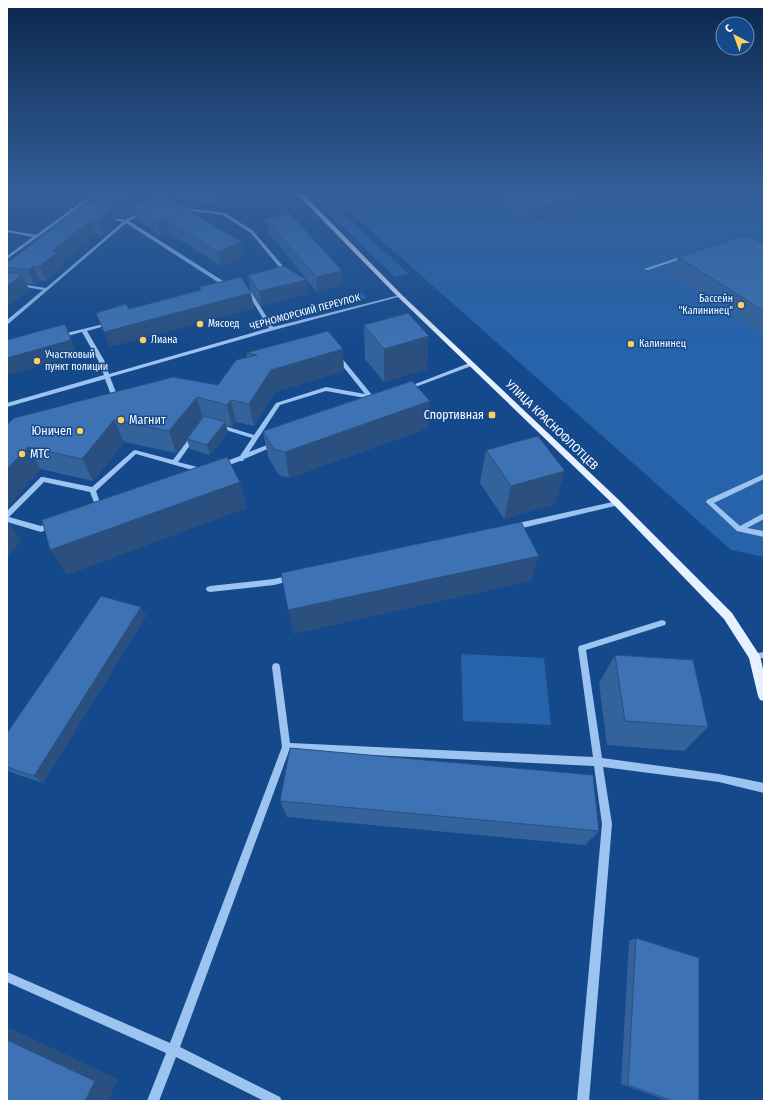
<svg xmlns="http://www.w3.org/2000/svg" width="771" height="1108" font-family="'Fira Sans Condensed',sans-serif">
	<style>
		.green { fill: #2663ab }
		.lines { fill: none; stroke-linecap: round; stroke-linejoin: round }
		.minor { fill: #9dc3f0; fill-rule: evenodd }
		.major { fill: #e6f0ff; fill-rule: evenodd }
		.wall { fill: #34639c }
		.shaded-wall { fill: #2b507f }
		.building { fill: #3d73b5; stroke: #2b507f }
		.poi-dot { fill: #ffcf5c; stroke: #14498c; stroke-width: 1.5 }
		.labels { text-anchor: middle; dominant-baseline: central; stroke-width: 3; stroke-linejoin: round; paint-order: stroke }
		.far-poi-label { font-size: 10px; fill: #fff; stroke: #14498c; text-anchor: start }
		.far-street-label { font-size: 10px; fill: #fff; stroke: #14498c }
		.poi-label { font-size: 12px; fill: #fff; stroke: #14498c; text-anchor: end }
		.street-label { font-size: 12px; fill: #fff; stroke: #14498c }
	</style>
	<rect width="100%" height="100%" fill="#14498c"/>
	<path class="green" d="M 309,192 L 319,192 L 409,274 L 395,277 L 315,201 Z
		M 327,192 L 764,192 L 764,557 L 731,550 Z
		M 361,292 L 367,298 L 290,320 L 278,320 L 272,317 Z
		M 461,654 L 544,658 L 551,725 L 463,721 Z"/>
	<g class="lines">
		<path class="minor" d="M 95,192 L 99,192 L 77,209 L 86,211 L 86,213 L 74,211 L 7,259 L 7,256 L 33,237 L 7,232 L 7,230 L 36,235 L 70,210 L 71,208 L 73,208 Z
			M 177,207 L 225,213 L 253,231 L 289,273 L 285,274 L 251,233 L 223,215 L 176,209 L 175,208 Z
			M 143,211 L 144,211 L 144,213 L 129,221 L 231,286 L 231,288 L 227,288 L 126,223 L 7,325 L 7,320 L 43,290 L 7,284 L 7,282 L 46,288 L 123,222 L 106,218 L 106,216 L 125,220 Z
			M 683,256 L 687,257 L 648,270 L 644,269 Z
			M 246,290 L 250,290 L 273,327 L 400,295 L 402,296 L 274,330 L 110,377 L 119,400 L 118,401 L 116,402 L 113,400 L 105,379 L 7,407 L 7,403 L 104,375 L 98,360 L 82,332 L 60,338 L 57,336 L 58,335 L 112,322 L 112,324 L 87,331 L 104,360 L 109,374 L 269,328 L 246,291 Z
			M 339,356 L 341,357 L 372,395 L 376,396 L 376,398 L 371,399 L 326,391 L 280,405 L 249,452 L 275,442 L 278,444 L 277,445 L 244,459 L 243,461 L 240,461 L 221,468 L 219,468 L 218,466 L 219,464 L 240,456 L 252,438 L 216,427 L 216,425 L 218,424 L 254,435 L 276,403 L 326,387 L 365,394 L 337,359 L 336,358 Z
			M 472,362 L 475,364 L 474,365 L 410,389 L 406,389 L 405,388 Z
			M 193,435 L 196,437 L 178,462 L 205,469 L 206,471 L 205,473 L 203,473 L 136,454 L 96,491 L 102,508 L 101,510 L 97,510 L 90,492 L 44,482 L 9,517 L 41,526 L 53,521 L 55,522 L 56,524 L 55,526 L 41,532 L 7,522 L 7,511 L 41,477 L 43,477 L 92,487 L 133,451 L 135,450 L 173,460 L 191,436 Z
			M 764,474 L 764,479 L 714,503 L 740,526 L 764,513 L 764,519 L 747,528 L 764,531 L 764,537 L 737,531 L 706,502 L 707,500 Z
			M 617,501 L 619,501 L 620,503 L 619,505 L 514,530 L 511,527 L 514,524 Z
			M 291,575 L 294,576 L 295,578 L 294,580 L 274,585 L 210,592 L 207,591 L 206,589 L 207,587 L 210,586 L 274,579 Z
			M 662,620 L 665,621 L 666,623 L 665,625 L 586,650 L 602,758 L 719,774 L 764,783 L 764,793 L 719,782 L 603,767 L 612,824 L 589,1101 L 577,1101 L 602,824 L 594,766 L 289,751 L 180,1047 L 280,1097 L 282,1101 L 264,1101 L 176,1057 L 159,1101 L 147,1101 L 166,1053 L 7,982 L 7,972 L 170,1043 L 282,747 L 272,667 L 273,664 L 276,663 L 279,664 L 280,667 L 290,743 L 593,757 L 578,648 L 579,646 Z
			M 764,652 L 764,658 L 754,659 L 751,658 L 750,656 L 751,654 Z"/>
		<path class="major" d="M 291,192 L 298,192 L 304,195 L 402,295 L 620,501 L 732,613 L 760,656 L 764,673 L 764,701 L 760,700 L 758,696 L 749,658 L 724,619 L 614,505 L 398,297 L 300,197 Z"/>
	</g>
	<path class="wall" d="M 96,192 L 234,192 L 220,206 L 168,198 L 245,256 L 221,266 L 169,233 L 161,236 L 135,219 L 134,214 L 130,216 L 127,214 L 122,218 L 115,216 L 117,222 L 102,235 L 96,234 L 62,262 L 64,266 L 46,281 L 40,280 L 34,285 L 26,283 L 29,289 L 7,307 L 7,263 L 93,204 L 90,196 Z
		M 504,192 L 603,192 L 600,204 L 528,224 L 502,206 Z
		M 266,219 L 342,271 L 342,285 L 317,292 L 268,232 Z
		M 764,244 L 764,336 L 671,275 L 678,257 Z
		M 248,275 L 308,294 L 261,306 L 250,290 Z
		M 199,287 L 254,308 L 110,347 L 96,313 L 129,309 L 200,290 Z
		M 364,325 L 427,369 L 384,382 L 365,359 Z
		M 246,353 L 344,371 L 275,392 L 254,426 L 236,422 L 232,427 L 226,425 L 228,432 L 210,455 L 190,449 L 187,440 L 176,453 L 124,442 L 93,481 L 41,469 L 7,507 L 7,425 L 218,385 L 247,357 Z
		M 428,428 L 289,478 L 279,475 L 268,457 L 263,431 Z
		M 486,450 L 555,504 L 504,519 L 480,483 Z
		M 141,607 L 146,616 L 43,783 L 7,771 L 7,733 Z
		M 615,655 L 708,727 L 684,751 L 607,745 L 599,683 Z
		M 280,801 L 599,831 L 585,845 L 287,817 Z
		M 636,938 L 699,1101 L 668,1101 L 621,1084 L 629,941 Z"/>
	<path class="shaded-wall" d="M 143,192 L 154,192 L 157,203 L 131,206 L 134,214 L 130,216 L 125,200 Z
		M 217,192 L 234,192 L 220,206 Z
		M 600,192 L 603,192 L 600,204 L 528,224 L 530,210 Z
		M 122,198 L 127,214 L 122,218 L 117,202 Z
		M 113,208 L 117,222 L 102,235 L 97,221 Z
		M 165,219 L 169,233 L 161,236 L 157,222 Z
		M 91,220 L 96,234 L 62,262 L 64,266 L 46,281 L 39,267 L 52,251 Z
		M 242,242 L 245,256 L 221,266 L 218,252 Z
		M 33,266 L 40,280 L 34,285 L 28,270 Z
		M 342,271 L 342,285 L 317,292 L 316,277 Z
		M 22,275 L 29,289 L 7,307 L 7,286 Z
		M 307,280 L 308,294 L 261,306 L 259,291 Z
		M 251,293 L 254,308 L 110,347 L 104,332 Z
		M 65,324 L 78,355 L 7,375 L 7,358 Z
		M 429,336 L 427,369 L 384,382 L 384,349 Z
		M 343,349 L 344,371 L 275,392 L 254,426 L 249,404 L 271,370 Z
		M 197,397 L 203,420 L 176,453 L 169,431 Z
		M 231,400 L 236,422 L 232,427 L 227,405 Z
		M 430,401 L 428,428 L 289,478 L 285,452 Z
		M 114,420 L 124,442 L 93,481 L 82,459 Z
		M 225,422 L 228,432 L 210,455 L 207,445 Z
		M 28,447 L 41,469 L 7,507 L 7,469 Z
		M 565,471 L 555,504 L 504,519 L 511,486 Z
		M 240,482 L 247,508 L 67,575 L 50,550 Z
		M 7,520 L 21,541 L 7,558 Z
		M 539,556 L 531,581 L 293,634 L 288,610 Z
		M 141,607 L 146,616 L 43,783 L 34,776 Z
		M 7,1027 L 118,1079 L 108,1101 L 85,1101 L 7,1040 Z"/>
	<path class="building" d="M 96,192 L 143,192 L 125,200 L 122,198 L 117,202 L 90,196 Z
		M 504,192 L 600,192 L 530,210 Z
		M 156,194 L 162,195 L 242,242 L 218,252 L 165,219 L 157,222 L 131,206 Z
		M 86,202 L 113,208 L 97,221 L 91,220 L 52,251 L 58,252 L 39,267 L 33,266 L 28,270 L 7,267 L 7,263 Z
		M 290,213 L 342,271 L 316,277 L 266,219 Z
		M 746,235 L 764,244 L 764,311 L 678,257 Z
		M 284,266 L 307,280 L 259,291 L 248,275 Z
		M 7,272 L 22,275 L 7,286 Z
		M 241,277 L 251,293 L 104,332 L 96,313 L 126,304 L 129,309 L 201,290 L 199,287 Z
		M 408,313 L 429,336 L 384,349 L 364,325 Z
		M 65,324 L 71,340 L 7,358 L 7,340 Z
		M 328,331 L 343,349 L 271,370 L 249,404 L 231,400 L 227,405 L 197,397 L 169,431 L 114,420 L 82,459 L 28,447 L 7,469 L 7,425 L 14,418 L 173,377 L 218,385 L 236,360 L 257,355 L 246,353 Z
		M 412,381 L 430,401 L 285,452 L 274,449 L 263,431 Z
		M 204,416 L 225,422 L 207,445 L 187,439 Z
		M 538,436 L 565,471 L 511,486 L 486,450 Z
		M 227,457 L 240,482 L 50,550 L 42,520 Z
		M 521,522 L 539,556 L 288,610 L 281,573 Z
		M 101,596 L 141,607 L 34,776 L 7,767 L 7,733 Z
		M 615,655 L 693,660 L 708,727 L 625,721 Z
		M 290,748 L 593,775 L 599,831 L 280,801 Z
		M 636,938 L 699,958 L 699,1101 L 673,1101 L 628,1085 Z
		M 7,1040 L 95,1081 L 85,1101 L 7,1101 Z"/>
	<linearGradient id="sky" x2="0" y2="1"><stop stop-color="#0b284d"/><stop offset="0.55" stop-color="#345f99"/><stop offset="1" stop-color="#345f99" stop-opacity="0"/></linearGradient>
	<rect width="771" height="347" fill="url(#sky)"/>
	<g class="poi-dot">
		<circle cx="741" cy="305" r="4"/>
		<circle cx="200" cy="324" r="4"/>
		<circle cx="143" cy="340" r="4"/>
		<circle cx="631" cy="344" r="4"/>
		<circle cx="37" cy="361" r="4"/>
		<rect x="488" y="411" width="8" height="8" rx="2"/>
		<circle cx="121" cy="420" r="4"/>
		<circle cx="80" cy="431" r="4"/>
		<circle cx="22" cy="454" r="4"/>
	</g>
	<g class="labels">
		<g class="far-poi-label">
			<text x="733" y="299" text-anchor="end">Бассейн<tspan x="733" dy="12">"Калининец"</tspan></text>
			<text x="208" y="324">Мясоед</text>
			<text x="151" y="340">Лиана</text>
			<text x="639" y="344">Калининец</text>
			<text x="45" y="355">Участковый<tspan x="45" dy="12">пункт полиции</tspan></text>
		</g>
		<g class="far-street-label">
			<text transform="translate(305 312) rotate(-15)">ЧЕРНОМОРСКИЙ ПЕРЕУЛОК</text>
		</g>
		<g class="poi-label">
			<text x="484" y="415">Спортивная</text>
			<text x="129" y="420" text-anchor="start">Магнит</text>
			<text x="72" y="431">Юничел</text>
			<text x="30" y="454" text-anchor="start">МТС</text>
		</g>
		<g class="street-label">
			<text transform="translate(552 425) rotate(44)">УЛИЦА КРАСНОФЛОТЦЕВ</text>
		</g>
	</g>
	<rect width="771" height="1108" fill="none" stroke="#ffffff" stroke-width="16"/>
	<g transform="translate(735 36) rotate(319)"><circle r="19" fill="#14498c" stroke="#7292ba"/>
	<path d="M0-3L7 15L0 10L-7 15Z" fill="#ffcf5c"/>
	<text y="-6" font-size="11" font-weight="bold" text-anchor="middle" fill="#ffffff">С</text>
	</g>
</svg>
